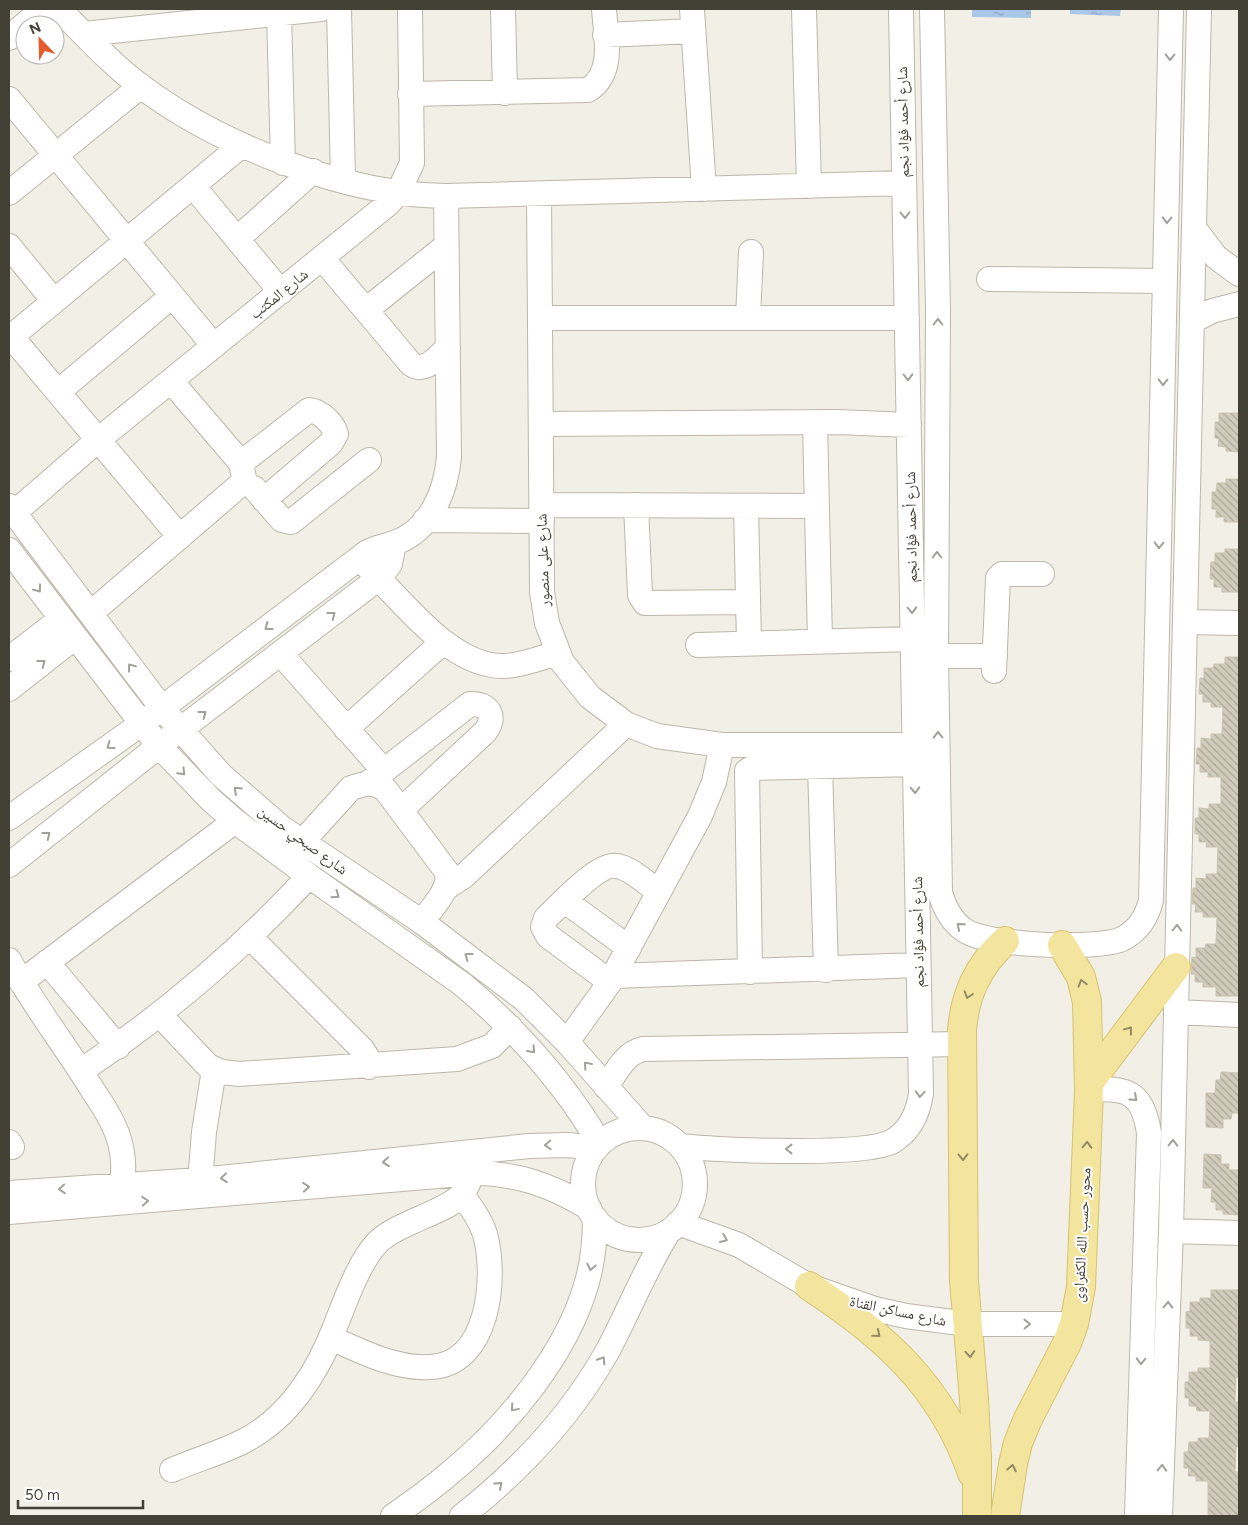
<svg xmlns="http://www.w3.org/2000/svg" width="1248" height="1525" font-family="Figtree,'Noto Naskh Arabic',sans-serif">
	<style>
		.water { fill: url(#water-ripples) }
		.building { fill: url(#building-back-hatch); stroke: #ccc4b1 }
		.lines { fill: none; stroke-linecap: round; stroke-linejoin: round }
		.minor-casing { stroke: #bcb7aa; stroke-width: 26 }
		.major-casing { stroke: #d7c36f; stroke-width: 30 }
		.minor { stroke: #fff; stroke-width: 24 }
		.major { stroke: #f3e59d; stroke-width: 28 }
		.oneway { stroke: #a1a09a }
		.oneway2 { stroke: #928a64 }
		.labels { text-anchor: middle; dominant-baseline: central; stroke-width: 4; stroke-linejoin: round; paint-order: stroke }
		.street-label { font-size: 15px; fill: #434036; stroke: #fff }
	</style>
	<defs>
		<pattern id="water-ripples" width="26" height="14" patternUnits="userSpaceOnUse" patternTransform="scale(1.25)"><rect width="26" height="14" fill="#a9c7e8"/><path d="M2 4q2-2 4 0t4 0M15 11q2-2 4 0t4 0" fill="none" stroke="#8ba3bd"/></pattern>
		<pattern id="building-back-hatch" width="6" height="6" patternUnits="userSpaceOnUse" patternTransform="scale(1.25)"><rect width="6" height="6" fill="#d2ccbd"/><path d="M-1 5l2 2M0 0l6 6M5-1l2 2" fill="none" stroke="#aca79a"/></pattern>
	</defs>
	<rect width="100%" height="100%" fill="#f1efe6"/>
	<path class="water" d="M 972,9 L 1031,9 L 1031,18 L 972,17 Z
		M 1070,9 L 1121,9 L 1120,16 L 1070,14 Z"/>
	<path class="building" d="M 1219,413 L 1239,413 L 1239,452 L 1226,451 L 1226,447 L 1218,446 L 1219,439 L 1215,438 L 1215,422 L 1219,422 Z
		M 1226,479 L 1239,479 L 1239,522 L 1224,522 L 1224,517 L 1216,517 L 1216,509 L 1212,509 L 1212,492 L 1216,492 L 1217,483 L 1226,483 Z
		M 1225,549 L 1239,549 L 1239,592 L 1222,592 L 1222,587 L 1214,587 L 1214,579 L 1210,579 L 1211,562 L 1215,562 L 1215,553 L 1225,553 Z
		M 1225,657 L 1239,657 L 1239,996 L 1216,996 L 1216,987 L 1203,987 L 1203,982 L 1195,982 L 1195,974 L 1191,974 L 1192,957 L 1196,958 L 1196,948 L 1205,948 L 1206,944 L 1216,944 L 1217,917 L 1203,917 L 1203,912 L 1195,912 L 1196,904 L 1192,904 L 1193,888 L 1196,888 L 1196,878 L 1206,879 L 1206,874 L 1217,874 L 1218,847 L 1206,847 L 1207,842 L 1199,842 L 1199,834 L 1195,834 L 1195,818 L 1199,818 L 1199,808 L 1209,809 L 1209,804 L 1221,804 L 1221,777 L 1208,777 L 1208,772 L 1200,772 L 1200,764 L 1196,764 L 1197,748 L 1201,748 L 1201,738 L 1211,739 L 1211,734 L 1222,734 L 1223,707 L 1211,707 L 1211,702 L 1203,702 L 1203,694 L 1199,694 L 1200,678 L 1204,678 L 1204,668 L 1213,668 L 1214,664 L 1225,664 Z
		M 1221,1072 L 1239,1073 L 1239,1113 L 1232,1113 L 1231,1119 L 1223,1119 L 1223,1128 L 1206,1127 L 1206,1093 L 1215,1093 L 1216,1080 L 1220,1080 Z
		M 1204,1154 L 1221,1155 L 1221,1164 L 1229,1164 L 1229,1170 L 1239,1170 L 1239,1215 L 1223,1214 L 1223,1210 L 1216,1210 L 1216,1202 L 1211,1202 L 1212,1188 L 1203,1188 Z
		M 1211,1290 L 1239,1290 L 1239,1307 L 1237,1307 L 1239,1377 L 1236,1377 L 1235,1402 L 1239,1402 L 1239,1447 L 1236,1447 L 1235,1472 L 1239,1472 L 1239,1516 L 1208,1516 L 1208,1481 L 1196,1481 L 1196,1476 L 1188,1476 L 1189,1468 L 1184,1468 L 1184,1452 L 1188,1452 L 1189,1442 L 1198,1442 L 1198,1438 L 1209,1438 L 1210,1411 L 1197,1411 L 1196,1406 L 1189,1406 L 1189,1398 L 1185,1398 L 1185,1382 L 1189,1382 L 1189,1372 L 1198,1372 L 1198,1368 L 1210,1368 L 1210,1341 L 1198,1340 L 1198,1336 L 1190,1336 L 1190,1328 L 1186,1328 L 1186,1312 L 1190,1311 L 1190,1302 L 1200,1302 L 1200,1298 L 1211,1298 Z"/>
	<g class="lines">
		<g class="minor-casing">
			<path id="minor" d="M 59,9 C 86,36 112,65 142,87 C 221,146 347,195 446,196 L 904,183
				M 339,9 L 343,179
				M 503,9 L 505,93
				M 692,9 L 704,189
				M 804,9 L 809,186
				M 932,9 L 938,311 L 936,656 L 940,892 C 944,907 950,920 964,930 C 986,946 1098,950 1122,939 C 1138,931 1147,917 1151,900 L 1171,9
				M 279,13 L 283,163
				M 84,34 L 321,9
				M 605,35 L 693,31
				M 9,38 L 43,9
				M 410,94 L 588,90 C 615,73 606,37 604,9
				M 9,99 L 214,346
				M 193,186 L 281,292
				M 9,193 L 141,86
				M 539,194 L 542,592 L 547,623 L 562,662 L 590,697 L 626,724 L 657,736 L 722,745 L 915,745
				M 1194,228 L 1216,257 L 1239,274
				M 237,239 L 313,171
				M 9,246 L 54,301
				M 322,258 L 411,364 C 425,374 437,357 448,348
				M 989,279 L 1165,281
				M 366,310 L 446,246
				M 540,318 L 907,318
				M 748,318 L 751,252
				M 1192,321 L 1212,311 L 1239,304
				M 9,334 L 180,537
				M 11,337 L 242,145
				M 58,392 L 172,296
				M 815,423 L 820,641
				M 541,424 L 838,422 L 909,425
				M 241,463 L 309,410 C 320,411 333,423 336,434 L 331,443 L 264,500
				M 254,488 L 282,520 L 291,522 L 369,460
				M 542,505 L 817,506
				M 636,505 L 640,595 L 645,603 L 748,602
				M 9,506 L 162,708 L 221,775 L 282,828 L 422,922 L 524,999 L 567,1042 L 643,1128
				M 746,506 L 749,643
				M 14,513 L 98,440 L 388,204 L 398,193 L 412,163 L 410,9
				M 425,520 L 542,521
				M 9,550 L 159,746 L 211,800 L 235,821 L 309,876 L 462,984 C 517,1030 564,1082 600,1144
				M 368,567 C 403,602 452,668 505,666 C 523,665 540,658 557,653
				M 91,613 L 241,484 L 244,478 L 241,463 L 171,381
				M 1185,622 L 1239,623
				M 698,645 L 913,639
				M 281,654 L 384,771
				M 936,656 L 995,656
				M 9,659 L 61,619
				M 994,671 L 998,578 L 1002,574 L 1042,574
				M 9,689 L 75,637
				M 346,729 L 443,642
				M 820,765 L 826,970
				M 368,783 L 470,704 C 489,703 497,717 485,732 L 401,810
				M 9,818 L 141,724 L 366,553 C 376,547 384,547 394,543 C 431,531 446,490 449,457 L 446,196
				M 302,842 L 351,788 L 368,783 L 377,785 L 385,789 L 447,872 C 451,890 431,908 422,922
				M 9,865 L 159,746 L 379,578 L 390,564 L 394,543
				M 446,888 L 464,876 L 626,724
				M 565,901 L 629,948
				M 250,937 L 362,1049 L 367,1057 L 369,1067
				M 9,960 C 33,1005 65,1045 92,1089 C 102,1104 112,1119 118,1136 C 125,1157 125,1178 118,1200
				M 47,962 L 118,1047
				M 750,972 L 747,771 L 752,768 L 915,764
				M 613,976 L 918,965
				M 21,982 L 235,821
				M 610,982 L 548,936 L 543,927 L 546,918 C 560,905 598,863 616,866 C 630,867 647,884 659,892
				M 1176,1012 L 1239,1015
				M 160,1015 L 208,1066 L 222,1072 L 239,1074 L 457,1059 L 492,1046 L 510,1027
				M 567,1042 L 610,982 L 700,816 L 714,782 L 722,745
				M 81,1071 C 164,1015 241,950 309,876
				M 606,1087 C 616,1072 625,1053 643,1049 L 962,1044
				M 1089,1090 C 1127,1087 1143,1092 1149,1133 L 1137,1516
				M583 1184a56 56 0 1 1 112 0a56 56 0 1 1-112 0Z
				M 9,1142 L 12,1147
				M 681,1146 C 718,1150 865,1157 893,1141 C 911,1130 918,1113 921,1094 L 901,9
				M 9,1193 L 200,1180 L 529,1146 L 568,1145 L 596,1148
				M 199,1195 L 204,1132 L 214,1070
				M 9,1212 L 473,1173 C 517,1173 551,1185 589,1208
				M 678,1223 L 739,1245 L 809,1286 L 875,1309 L 906,1316 L 968,1324 L 1074,1324
				M 1171,1231 L 1239,1233
				M 331,1338 C 360,1351 395,1369 429,1367 C 489,1366 497,1278 485,1234 C 480,1219 471,1207 462,1195
				M 172,1470 C 195,1460 220,1453 242,1442 C 288,1419 317,1373 335,1327 C 345,1302 359,1261 378,1242 C 398,1222 451,1211 463,1193 C 467,1187 469,1180 473,1173
				M 393,1516 C 413,1502 433,1488 451,1472 C 507,1426 567,1354 587,1282 C 593,1261 595,1240 595,1218
				M 462,1516 C 519,1471 571,1416 607,1352 C 629,1311 644,1271 669,1231
				M 1160,1516 L 1171,1231 L 1199,9"/>
		</g>
		<g class="major-casing">
			<path id="major" d="M 1089,1083 L 1176,967
				M 809,1286 C 884,1335 941,1385 972,1473
				M 977,1516 L 977,1458 L 974,1399 L 964,1281 L 962,1030 C 965,994 978,966 1005,941
				M 1005,1516 L 1013,1464 L 1018,1443 L 1027,1421 L 1067,1343 L 1074,1324 L 1081,1287 L 1089,1090 L 1087,1002 L 1081,977 L 1062,945"/>
		</g>
		<use href="#minor" class="minor"/>
		<use href="#major" class="major"/>
	</g>
	<defs><path id="oneway-chevron" d="M-2-3.5L2.5 0L-2 3.5" fill="none" stroke-width="1.6" stroke-linecap="round" stroke-linejoin="round" transform="scale(1.25)"/></defs>
	<g class="oneway">
		<use href="#oneway-chevron" transform="translate(1170 57) rotate(91)"/>
		<use href="#oneway-chevron" transform="translate(905 215) rotate(89)"/>
		<use href="#oneway-chevron" transform="translate(1167 220) rotate(91)"/>
		<use href="#oneway-chevron" transform="translate(938 322) rotate(-90)"/>
		<use href="#oneway-chevron" transform="translate(908 377) rotate(89)"/>
		<use href="#oneway-chevron" transform="translate(1163 382) rotate(91)"/>
		<use href="#oneway-chevron" transform="translate(1159 545) rotate(91)"/>
		<use href="#oneway-chevron" transform="translate(937 555) rotate(-90)"/>
		<use href="#oneway-chevron" transform="translate(38 589) rotate(53)"/>
		<use href="#oneway-chevron" transform="translate(912 610) rotate(89)"/>
		<use href="#oneway-chevron" transform="translate(332 615) rotate(-38)"/>
		<use href="#oneway-chevron" transform="translate(268 627) rotate(143)"/>
		<use href="#oneway-chevron" transform="translate(42 663) rotate(-38)"/>
		<use href="#oneway-chevron" transform="translate(131 667) rotate(-127)"/>
		<use href="#oneway-chevron" transform="translate(203 714) rotate(-37)"/>
		<use href="#oneway-chevron" transform="translate(938 735) rotate(-91)"/>
		<use href="#oneway-chevron" transform="translate(110 746) rotate(144)"/>
		<use href="#oneway-chevron" transform="translate(182 772) rotate(47)"/>
		<use href="#oneway-chevron" transform="translate(237 790) rotate(-137)"/>
		<use href="#oneway-chevron" transform="translate(915 790) rotate(89)"/>
		<use href="#oneway-chevron" transform="translate(47 835) rotate(-38)"/>
		<use href="#oneway-chevron" transform="translate(336 895) rotate(35)"/>
		<use href="#oneway-chevron" transform="translate(960 926) rotate(-139)"/>
		<use href="#oneway-chevron" transform="translate(1177 928) rotate(-89)"/>
		<use href="#oneway-chevron" transform="translate(468 956) rotate(-143)"/>
		<use href="#oneway-chevron" transform="translate(532 1050) rotate(48)"/>
		<use href="#oneway-chevron" transform="translate(587 1065) rotate(-131)"/>
		<use href="#oneway-chevron" transform="translate(920 1094) rotate(94)"/>
		<use href="#oneway-chevron" transform="translate(1134 1098) rotate(42)"/>
		<use href="#oneway-chevron" transform="translate(1173 1143) rotate(-89)"/>
		<use href="#oneway-chevron" transform="translate(548 1145) rotate(177)"/>
		<use href="#oneway-chevron" transform="translate(789 1149) rotate(180)"/>
		<use href="#oneway-chevron" transform="translate(386 1162) rotate(174)"/>
		<use href="#oneway-chevron" transform="translate(224 1178) rotate(174)"/>
		<use href="#oneway-chevron" transform="translate(306 1187) rotate(-5)"/>
		<use href="#oneway-chevron" transform="translate(62 1189) rotate(176)"/>
		<use href="#oneway-chevron" transform="translate(145 1201) rotate(-5)"/>
		<use href="#oneway-chevron" transform="translate(724 1239) rotate(23)"/>
		<use href="#oneway-chevron" transform="translate(591 1267) rotate(102)"/>
		<use href="#oneway-chevron" transform="translate(1168 1305) rotate(-88)"/>
		<use href="#oneway-chevron" transform="translate(1027 1324) rotate(-1)"/>
		<use href="#oneway-chevron" transform="translate(602 1360) rotate(-58)"/>
		<use href="#oneway-chevron" transform="translate(1141 1361) rotate(92)"/>
		<use href="#oneway-chevron" transform="translate(514 1408) rotate(130)"/>
		<use href="#oneway-chevron" transform="translate(1162 1468) rotate(-88)"/>
		<use href="#oneway-chevron" transform="translate(499 1485) rotate(-42)"/>
	</g>
	<g class="oneway2">
		<use href="#oneway-chevron" transform="translate(1082 983) rotate(-106)"/>
		<use href="#oneway-chevron" transform="translate(968 995) rotate(108)"/>
		<use href="#oneway-chevron" transform="translate(1129 1030) rotate(-53)"/>
		<use href="#oneway-chevron" transform="translate(1087 1145) rotate(-88)"/>
		<use href="#oneway-chevron" transform="translate(963 1157) rotate(89)"/>
		<use href="#oneway-chevron" transform="translate(877 1334) rotate(40)"/>
		<use href="#oneway-chevron" transform="translate(970 1354) rotate(86)"/>
		<use href="#oneway-chevron" transform="translate(1012 1468) rotate(-79)"/>
	</g>
	<g class="labels">
		<g class="street-label">
			<text transform="translate(903 122) rotate(-91)">شارع أحمد فؤاد نجم</text>
			<text transform="translate(279 294) rotate(-39)">شارع المكتب</text>
			<text transform="translate(911 527) rotate(-91)">شارع أحمد فؤاد نجم</text>
			<text transform="translate(543 560) rotate(-92)">شارع على منصور</text>
			<text transform="translate(303 840) rotate(36)">شارع صبحي حسين</text>
			<text transform="translate(918 932) rotate(-91)">شارع أحمد فؤاد نجم</text>
			<text transform="translate(1082 1235) rotate(-87)">محور حسب الله الكفراوى</text>
			<text transform="translate(898 1311) rotate(12)">شارع مساكن القناة</text>
		</g>
	</g>
	<rect width="1248" height="1525" fill="none" stroke="#434036" stroke-width="20"/>
	<g transform="translate(40 40) rotate(337)"><circle r="24" fill="#ffffff" stroke="#b4b3af"/>
	<path d="M0-4L9 19L0 12L-9 19Z" fill="#e35c2b"/>
	<text y="-8" font-size="14" font-weight="bold" text-anchor="middle" fill="#434036">N</text>
	</g>
	<path d="M18 1500v8h125v-8" fill="none" stroke="#434036" stroke-width="2.5"/>
	<text x="25" y="1500" font-size="15" fill="#434036" stroke="#ffffff" stroke-width="4" paint-order="stroke">50 m</text>
</svg>
